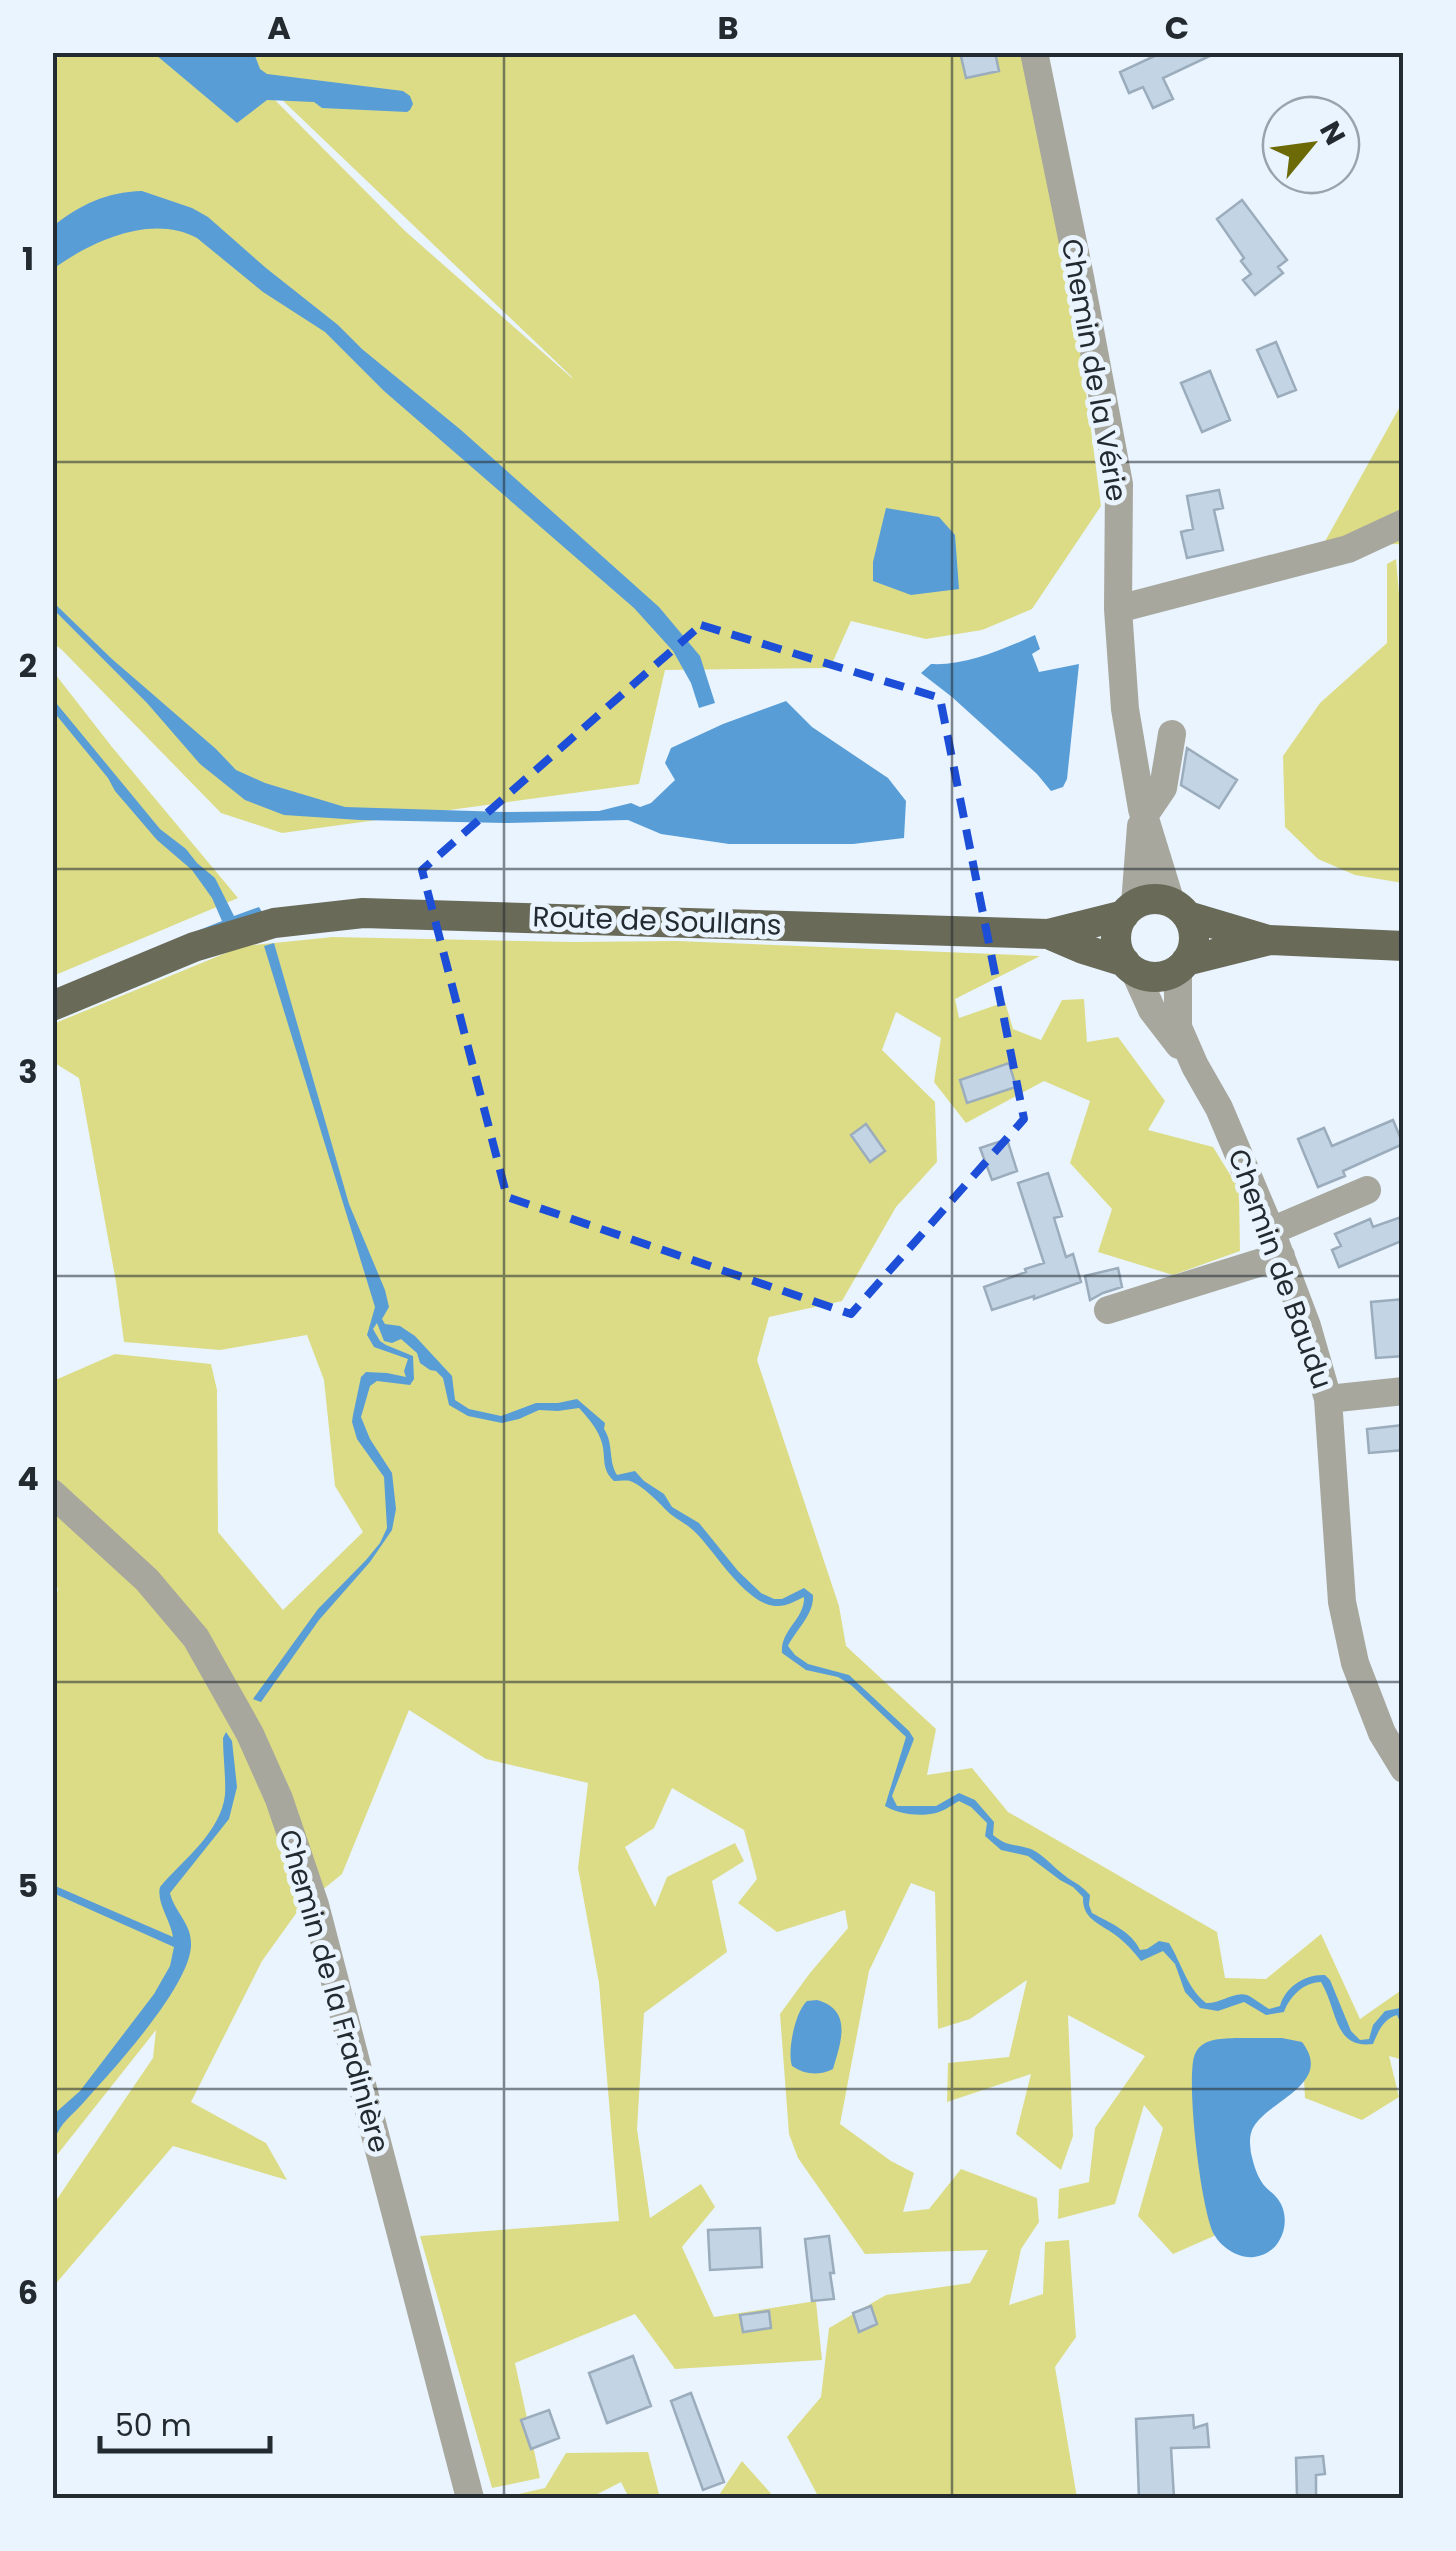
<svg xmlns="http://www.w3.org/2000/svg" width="1456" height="2551" font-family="Poppins,sans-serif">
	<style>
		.green { fill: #dcdc87; fill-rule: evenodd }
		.water { fill: #599dd7 }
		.building { fill: #c3d5e5; stroke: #9bacbc; stroke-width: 2.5 }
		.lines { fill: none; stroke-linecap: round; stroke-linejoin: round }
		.minor { stroke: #a7a79e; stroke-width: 28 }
		.major { stroke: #6a6a59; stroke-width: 30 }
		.marked { fill: none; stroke: #1d4ed8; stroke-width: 8; stroke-dasharray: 20 12; stroke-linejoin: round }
		.grid { fill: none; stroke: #232a30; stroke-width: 2.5; stroke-opacity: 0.55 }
		.labels { text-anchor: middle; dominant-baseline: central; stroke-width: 10; stroke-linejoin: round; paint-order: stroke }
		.street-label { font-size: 28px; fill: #232a30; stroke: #e9f4fe }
		.neatline { fill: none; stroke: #232a30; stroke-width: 4 }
		.grid-label { font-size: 32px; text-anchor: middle; font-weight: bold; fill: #232a30 }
	</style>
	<rect width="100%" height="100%" fill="#e9f4fe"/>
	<path class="green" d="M 64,53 L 1021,53 L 1078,331 L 1101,506 L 1032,609 L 982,630 L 926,639 L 851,621 L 830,668 L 665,670 L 639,784 L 282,833 L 221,813 L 62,650 L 53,643 L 52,62 ZM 255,74 L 572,377 L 572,378 L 405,231 L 276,101 Z
		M 1403,401 L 1403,544 L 1323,545 Z
		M 1396,559 L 1404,652 L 1403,883 L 1355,875 L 1318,859 L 1285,827 L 1283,756 L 1320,703 L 1387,643 L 1387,564 Z
		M 52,670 L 112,747 L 238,898 L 53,976 Z
		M 333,937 L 573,942 L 677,941 L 1040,956 L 955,999 L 959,1018 L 1005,1002 L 1013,1029 L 1041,1040 L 1062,1000 L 1084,999 L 1087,1042 L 1118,1037 L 1165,1101 L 1148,1130 L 1213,1147 L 1239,1189 L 1240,1251 L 1173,1275 L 1098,1252 L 1112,1209 L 1070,1163 L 1090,1101 L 1044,1081 L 966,1123 L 934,1082 L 941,1038 L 896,1012 L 882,1050 L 935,1102 L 937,1162 L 896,1207 L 842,1301 L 769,1317 L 757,1360 L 839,1606 L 846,1646 L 936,1729 L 927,1775 L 972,1768 L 1008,1812 L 1217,1932 L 1225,1978 L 1266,1979 L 1321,1934 L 1360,2019 L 1403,1989 L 1403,2060 L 1389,2056 L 1399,2097 L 1362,2120 L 1305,2098 L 1302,2042 L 1194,2059 L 1214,2236 L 1173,2254 L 1138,2216 L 1163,2128 L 1144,2105 L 1115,2204 L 1058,2219 L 1059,2189 L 1089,2182 L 1095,2128 L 1145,2056 L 1068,2015 L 1073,2136 L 1061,2170 L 1016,2134 L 1031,2074 L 947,2102 L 948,2063 L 1009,2057 L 1027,1980 L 970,2019 L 938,2029 L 935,1892 L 911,1883 L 869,1971 L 840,2124 L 891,2161 L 914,2173 L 903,2212 L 929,2209 L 961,2169 L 1037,2198 L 1039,2222 L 1021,2249 L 1009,2305 L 1043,2294 L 1045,2242 L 1069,2240 L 1076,2337 L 1055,2367 L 1077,2498 L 819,2498 L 787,2437 L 821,2397 L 829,2328 L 886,2295 L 970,2283 L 988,2250 L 865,2254 L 798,2158 L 789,2134 L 780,2014 L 810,1973 L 848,1928 L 845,1910 L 777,1932 L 738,1903 L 757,1879 L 744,1830 L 672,1788 L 654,1828 L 625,1847 L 655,1907 L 667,1877 L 735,1843 L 744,1861 L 712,1881 L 727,1952 L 644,2013 L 637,2129 L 650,2218 L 701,2184 L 715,2207 L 682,2247 L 714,2317 L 816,2301 L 822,2360 L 675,2369 L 635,2314 L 515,2363 L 540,2478 L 492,2488 L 420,2236 L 619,2221 L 599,1983 L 578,1868 L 588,1783 L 486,1759 L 409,1710 L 342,1874 L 300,1908 L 262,1961 L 191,2102 L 266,2143 L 287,2180 L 173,2146 L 53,2287 L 53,2205 L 153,2058 L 156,2030 L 53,2160 L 52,1623 L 58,1588 L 52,1585 L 53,1381 L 115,1354 L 211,1364 L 217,1390 L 218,1532 L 283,1610 L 363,1532 L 335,1486 L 324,1380 L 307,1335 L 220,1350 L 124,1342 L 116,1282 L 79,1078 L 53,1062 L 53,1024 L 243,946 Z
		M 648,2452 L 660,2498 L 629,2498 L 621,2482 L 590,2498 L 502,2498 L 545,2488 L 566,2453 Z
		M 742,2461 L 775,2498 L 717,2498 Z"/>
	<path class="water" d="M 157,53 L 254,53 L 260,69 L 267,74 L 403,91 L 410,96 L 413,104 L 410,110 L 407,112 L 322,108 L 314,102 L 267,100 L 237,123 L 156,55 Z
		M 142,191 L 192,208 L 208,217 L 266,268 L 338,325 L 362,349 L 461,430 L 659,607 L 700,656 L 715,703 L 699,708 L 691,683 L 673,651 L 634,608 L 384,391 L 325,332 L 263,292 L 197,238 C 151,213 90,242 53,269 L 53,226 C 80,205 106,192 142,191 Z
		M 886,508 L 939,517 L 955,535 L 959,589 L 911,595 L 873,581 L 873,562 Z
		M 53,602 L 112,659 L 216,749 L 236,770 L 265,783 L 345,807 L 505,812 L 599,811 L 631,803 L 640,807 L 651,803 L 675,780 L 665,763 L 671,748 L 723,724 L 786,701 L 812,727 L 888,778 L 906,801 L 904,838 L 853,844 L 729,844 L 661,834 L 628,820 L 506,823 L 360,820 L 284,815 L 245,800 L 200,764 L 147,703 L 53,609 Z
		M 1035,635 L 1040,649 L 1032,654 L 1039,672 L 1079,664 L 1067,779 L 1063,787 L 1051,791 L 1037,774 L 952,697 L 921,673 L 931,664 C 965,666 1004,649 1035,635 Z
		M 52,698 L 160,829 L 186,849 L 197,863 L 215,878 L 234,916 L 259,907 L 262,912 L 144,952 L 222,921 L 212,898 L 192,870 L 157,840 L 115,791 L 108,778 L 53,711 Z
		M 274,943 L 349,1204 L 385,1290 L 389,1307 L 382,1319 L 385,1324 L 400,1326 L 415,1336 L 452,1376 L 455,1400 L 469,1409 L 501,1416 L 536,1403 L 558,1403 L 577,1399 L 605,1423 L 604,1429 C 614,1444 608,1461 617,1475 L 635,1471 L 644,1481 L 664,1494 L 672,1507 L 699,1523 L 738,1571 L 761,1593 L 774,1599 L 782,1599 L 804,1588 L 813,1595 C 814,1615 797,1628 788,1646 L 795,1655 L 808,1664 L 849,1675 L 909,1731 L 914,1739 L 892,1796 L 897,1806 L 936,1806 L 959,1793 L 975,1800 L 994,1822 L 993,1835 C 1009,1848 1014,1843 1031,1849 C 1044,1855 1053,1867 1064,1875 C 1075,1884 1078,1882 1090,1895 L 1089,1905 L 1092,1913 C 1110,1923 1131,1931 1140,1950 L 1147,1949 L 1159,1941 L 1169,1943 C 1182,1964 1187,1988 1206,2003 C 1220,2004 1234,1991 1247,1995 C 1254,1998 1262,2005 1269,2009 L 1280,2006 C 1285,1987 1305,1974 1325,1975 L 1330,1980 L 1351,2031 L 1360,2040 L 1369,2039 L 1373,2025 L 1385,2011 L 1400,2008 L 1403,2012 L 1403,2029 L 1397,2015 C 1383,2019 1378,2032 1373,2044 C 1333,2049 1338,2010 1321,1982 C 1304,1982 1290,1996 1284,2012 L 1266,2015 L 1244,2002 L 1218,2011 L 1200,2008 L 1185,1992 L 1175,1964 L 1163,1951 L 1141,1961 C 1134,1952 1127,1944 1118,1937 C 1103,1924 1082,1921 1083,1897 L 1073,1887 L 1060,1880 L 1028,1856 L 1001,1850 L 985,1836 L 987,1823 L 971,1807 L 959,1801 C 952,1805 944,1811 936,1813 C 920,1817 898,1814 885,1806 L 906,1737 L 851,1685 L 838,1677 L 806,1670 L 782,1653 C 780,1630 805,1619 804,1597 C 795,1601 786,1607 775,1606 C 745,1603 716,1553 696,1533 C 687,1523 674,1519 665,1509 C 658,1501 640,1484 630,1481 C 627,1480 617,1481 614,1481 C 601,1469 606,1459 602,1443 C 598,1429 589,1419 579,1408 L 558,1411 L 539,1410 L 519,1419 L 502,1423 L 468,1416 L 449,1405 L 443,1378 L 436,1371 L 430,1370 L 420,1363 L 417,1353 L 401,1339 L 392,1343 L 384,1341 L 377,1323 L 373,1329 L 380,1341 L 386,1345 L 413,1356 L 414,1379 L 410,1385 L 377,1381 L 370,1386 L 361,1417 L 370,1439 L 392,1473 L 396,1509 L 392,1530 L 370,1562 L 319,1620 L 261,1702 L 253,1699 L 318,1609 L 366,1560 L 380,1543 L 387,1528 L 384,1477 L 357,1439 L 352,1422 L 353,1415 L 361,1377 L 366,1372 L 387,1373 L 406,1377 L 404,1371 L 408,1359 L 374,1347 L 367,1335 L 375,1307 L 264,946 Z
		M 226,1732 L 232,1741 L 237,1787 L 229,1819 L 170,1893 C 174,1911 191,1923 191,1943 C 193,1983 112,2071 84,2102 C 69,2119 59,2123 53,2145 L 53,2115 L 80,2091 L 154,1994 L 170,1966 L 174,1947 L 53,1893 L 53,1885 L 173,1937 C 171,1921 156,1902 160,1887 C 182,1861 221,1832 225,1795 C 226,1777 223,1757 223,1738 Z
		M 817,2000 C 853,2010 841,2042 833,2069 C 819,2076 805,2075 792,2066 C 787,2051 795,2012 807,2001 Z
		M 1235,2038 L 1282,2038 L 1302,2042 C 1335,2085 1266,2100 1252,2130 C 1249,2138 1250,2144 1251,2153 C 1253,2162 1256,2173 1261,2181 C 1265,2188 1272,2192 1277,2198 C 1287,2210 1287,2228 1279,2241 C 1274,2250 1264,2256 1254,2257 C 1240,2259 1222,2248 1215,2236 C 1201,2214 1185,2076 1195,2054 C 1202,2038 1220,2039 1235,2038 Z"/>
	<path class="building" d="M 960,52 L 995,52 L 999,71 L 966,78 Z
		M 1163,52 L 1218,52 L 1163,78 L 1173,99 L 1153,108 L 1143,87 L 1129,93 L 1120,72 Z
		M 1242,200 L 1287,260 L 1278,267 L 1283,273 L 1255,295 L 1243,280 L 1251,274 L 1241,261 L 1244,258 L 1217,219 Z
		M 1276,342 L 1296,390 L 1278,397 L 1257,350 Z
		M 1210,371 L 1230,420 L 1202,432 L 1181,383 Z
		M 1219,490 L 1223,508 L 1214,510 L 1223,550 L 1187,558 L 1181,532 L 1193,529 L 1187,496 Z
		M 1187,748 L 1237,780 L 1219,808 L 1181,785 Z
		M 1009,1063 L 1016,1087 L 967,1103 L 960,1080 Z
		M 1393,1120 L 1403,1144 L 1343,1171 L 1345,1176 L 1318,1187 L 1298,1139 L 1324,1128 L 1332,1146 Z
		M 866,1124 L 885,1151 L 870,1162 L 851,1135 Z
		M 1007,1139 L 1017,1171 L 992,1180 L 980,1148 Z
		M 1048,1173 L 1062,1216 L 1054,1218 L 1066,1257 L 1073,1254 L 1081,1282 L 1034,1299 L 1034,1296 L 992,1310 L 984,1287 L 1026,1272 L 1025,1269 L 1044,1263 L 1018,1183 Z
		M 1404,1216 L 1404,1240 L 1339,1267 L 1332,1250 L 1341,1246 L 1335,1234 L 1370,1219 L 1373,1227 Z
		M 1118,1268 L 1122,1287 L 1103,1293 L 1090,1300 L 1085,1276 Z
		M 1404,1299 L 1404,1320 L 1401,1324 L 1404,1356 L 1376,1358 L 1371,1302 Z
		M 1404,1425 L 1404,1450 L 1369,1453 L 1367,1429 Z
		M 760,2228 L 762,2267 L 710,2270 L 708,2230 Z
		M 829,2236 L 834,2273 L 830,2273 L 834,2299 L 812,2301 L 805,2239 Z
		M 871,2306 L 877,2324 L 859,2332 L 853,2313 Z
		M 769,2311 L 771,2328 L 743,2332 L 740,2315 Z
		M 633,2356 L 651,2406 L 607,2423 L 589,2373 Z
		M 691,2393 L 724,2482 L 703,2490 L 671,2401 Z
		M 549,2410 L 559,2438 L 531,2449 L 521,2420 Z
		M 1193,2415 L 1194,2428 L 1207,2424 L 1209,2447 L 1171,2448 L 1174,2498 L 1139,2498 L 1136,2419 Z
		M 1323,2456 L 1325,2474 L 1316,2475 L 1316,2496 L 1297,2496 L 1296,2458 Z"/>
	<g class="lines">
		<path class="minor" d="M 1034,52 L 1080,277 L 1119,484 L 1118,609 L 1125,709 L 1142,809 L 1171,903
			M 1118,609 L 1348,549 L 1404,523
			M 1144,816 L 1163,788 L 1172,734
			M 1135,904 L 1141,826
			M 1178,969 L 1178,1027 L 1195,1066 L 1219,1108 L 1271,1231 L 1307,1326 L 1328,1399 L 1342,1602 L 1355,1663 L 1382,1733 L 1404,1769
			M 1134,970 L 1152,1010 L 1179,1045
			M 1271,1231 L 1367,1190
			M 1108,1310 L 1281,1256
			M 1328,1399 L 1404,1391
			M 52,1493 L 147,1580 L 196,1638 L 250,1734 L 279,1799 L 315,1905 L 470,2498"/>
		<path class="major" d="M1116 938a39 39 0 1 1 78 0a39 39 0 1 1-78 0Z
			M 1188,916 L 1268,940 L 1404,946
			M 1048,934 L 1083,949 L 1125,962
			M 1186,961 L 1266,941
			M 52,1006 L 194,947 L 274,923 L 363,913 L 1048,934 L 1124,915"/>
	</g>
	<path class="marked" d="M 701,625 L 940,698 L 1024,1119 L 851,1314 L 507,1197 L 422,870 Z"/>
	<path class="grid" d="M 504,52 L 504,2498M 952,52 L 952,2498M 52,462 L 1404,462M 52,869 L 1404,869M 52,1276 L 1404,1276M 52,1682 L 1404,1682M 52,2089 L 1404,2089"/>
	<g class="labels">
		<g class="street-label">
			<text transform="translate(1094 370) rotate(80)">Chemin de la Vérie</text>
			<text transform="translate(657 921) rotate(2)">Route de Soullans</text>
			<text transform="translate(1280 1269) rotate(70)">Chemin de Baudu</text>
			<text transform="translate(334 1991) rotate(74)">Chemin de la Fradinière</text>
		</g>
	</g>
	<rect width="1456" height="2551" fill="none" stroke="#e9f4fe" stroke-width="110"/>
	<g transform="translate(1311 145) rotate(61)"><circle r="48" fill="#e9f4fe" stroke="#9aa3ac" stroke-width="2.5"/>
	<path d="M0-8L18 38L0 25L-18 38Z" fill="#6c6a07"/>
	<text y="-15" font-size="28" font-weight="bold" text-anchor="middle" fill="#232a30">N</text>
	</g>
	<path d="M100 2436v15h170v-15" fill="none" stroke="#232a30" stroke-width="5"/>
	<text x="115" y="2436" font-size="30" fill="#232a30" stroke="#e9f4fe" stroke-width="8" paint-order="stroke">50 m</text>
	<rect x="55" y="55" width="1346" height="2441" class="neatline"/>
	<g class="grid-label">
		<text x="279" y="39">A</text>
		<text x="728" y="39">B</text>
		<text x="1177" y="39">C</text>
		<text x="28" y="270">1</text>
		<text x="28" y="677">2</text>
		<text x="28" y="1083">3</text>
		<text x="28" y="1490">4</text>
		<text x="28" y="1897">5</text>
		<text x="28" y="2304">6</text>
	</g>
</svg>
